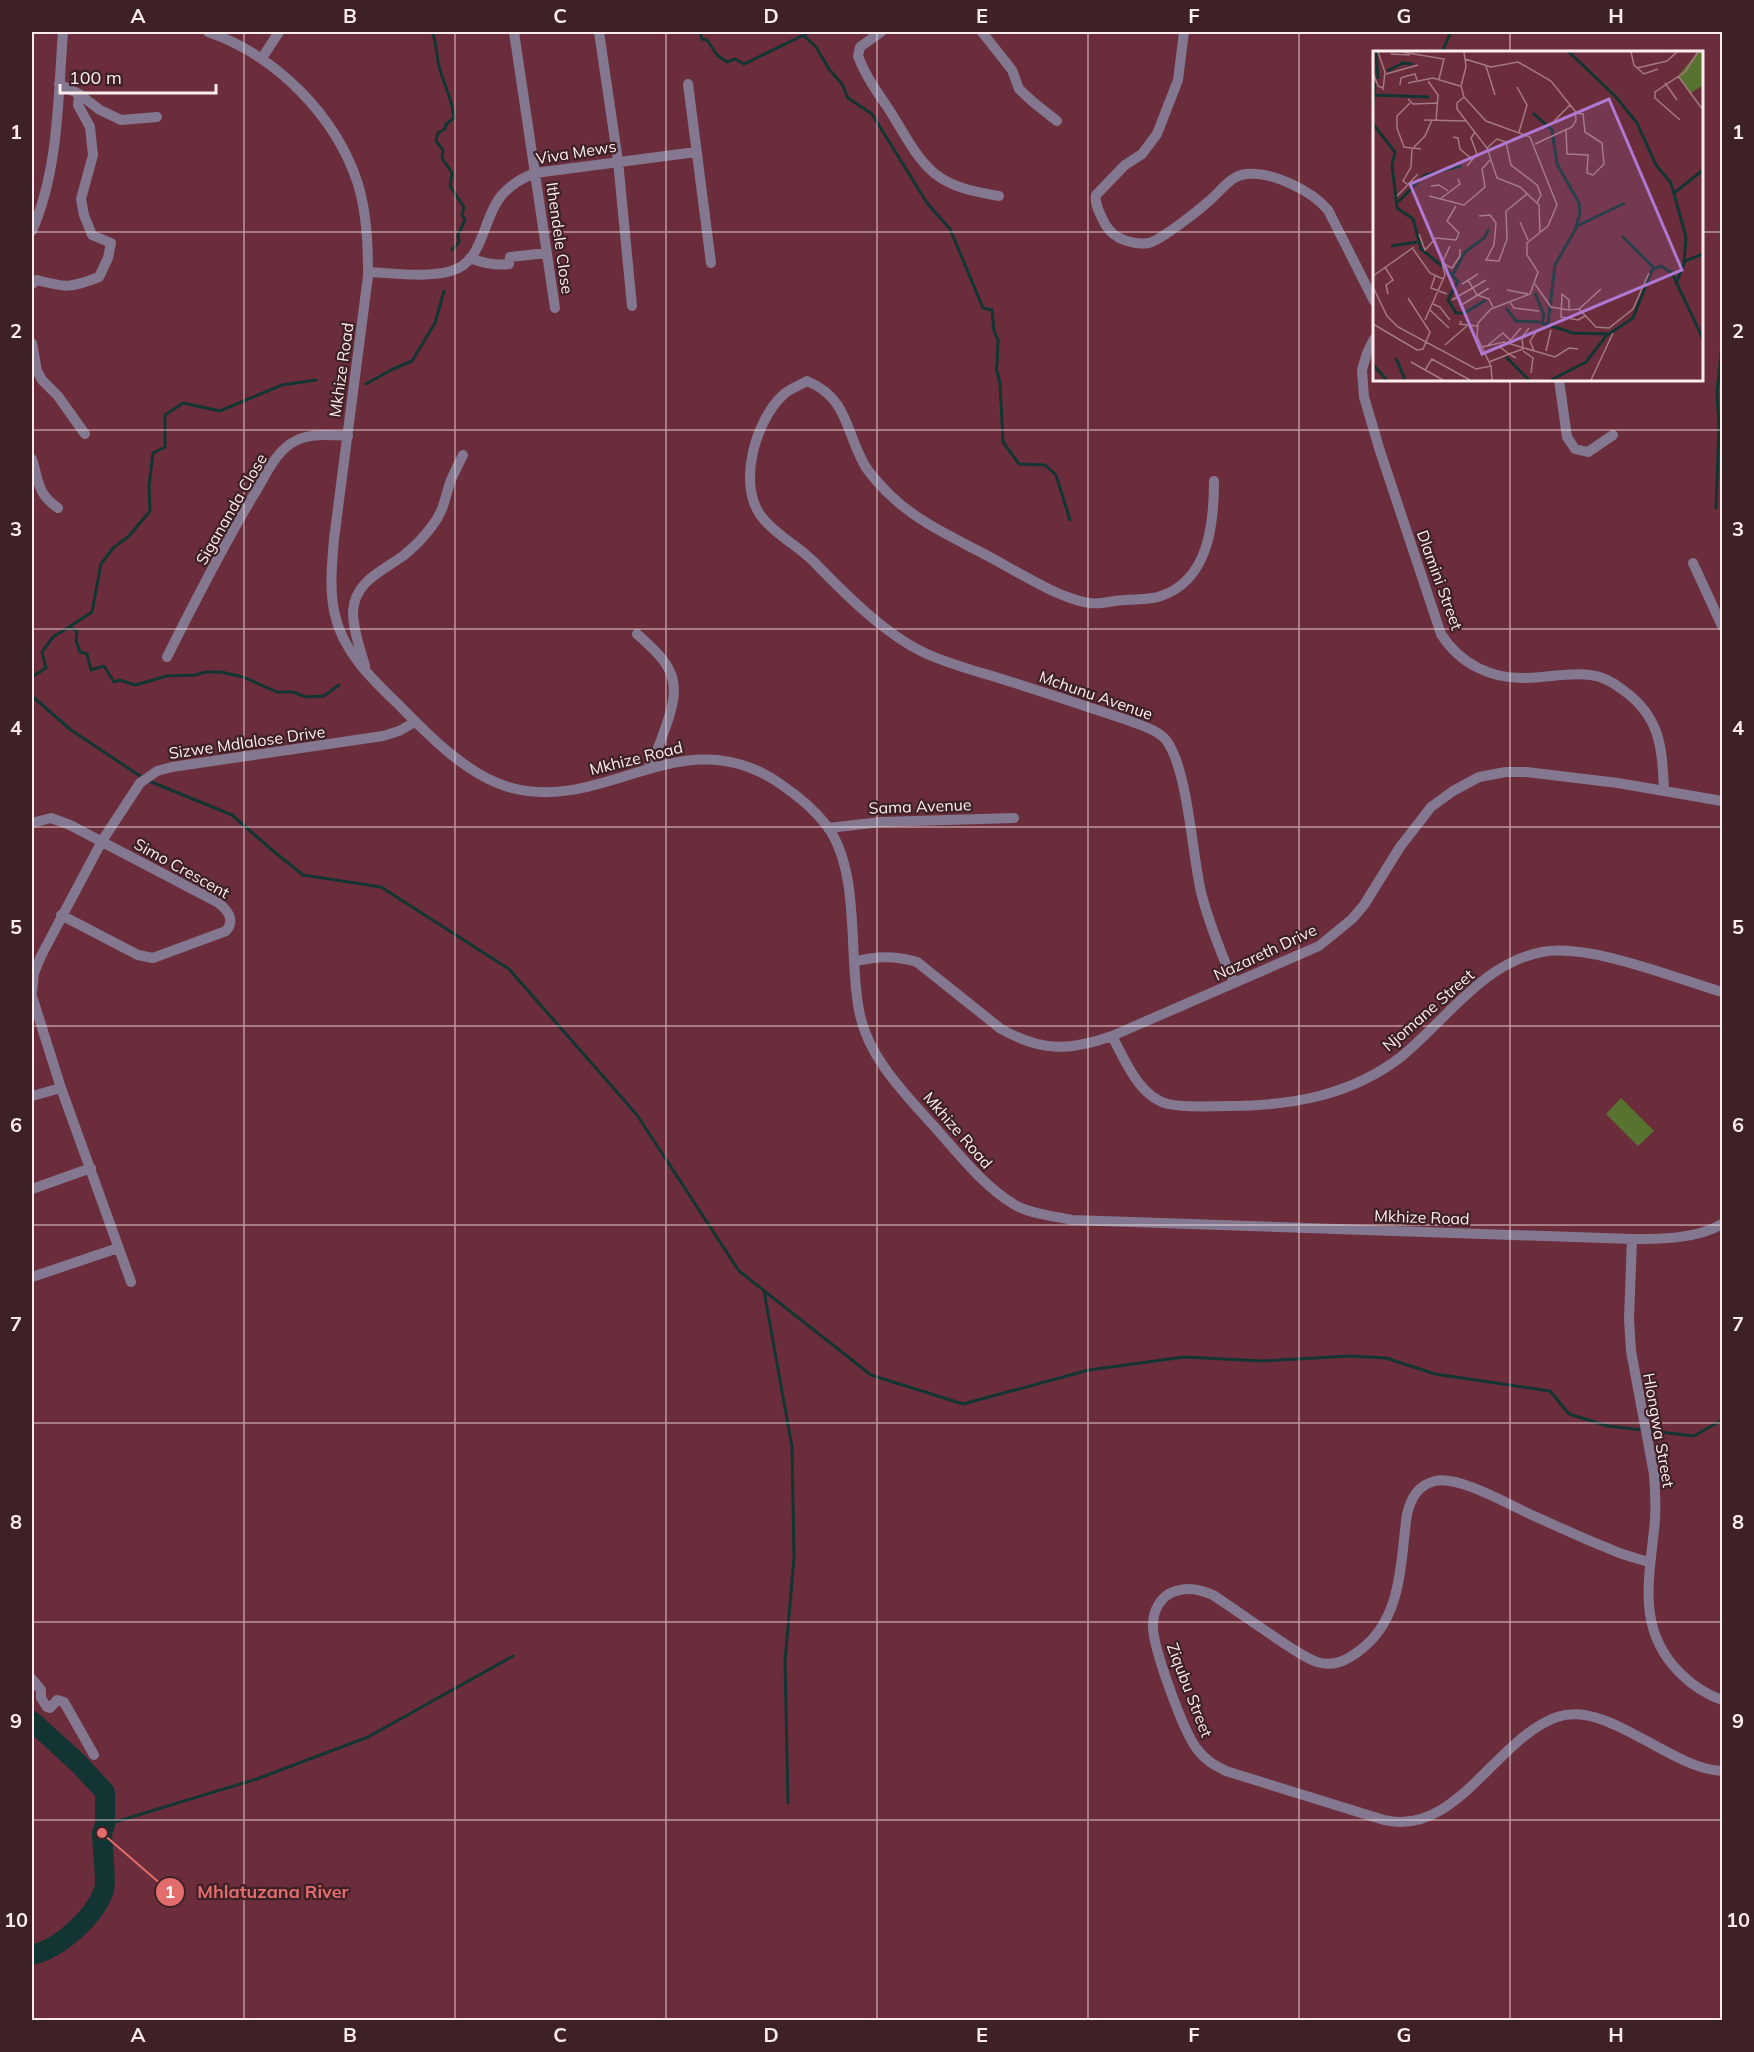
<svg xmlns="http://www.w3.org/2000/svg" width="1754" height="2052" font-family="Mulish,sans-serif">
	<style>
		.green { fill: #57732f }
		.lines { fill: none; stroke-linecap: round; stroke-linejoin: round }
		.stream { stroke: #123533; stroke-width: 3 }
		.river { stroke: #123533; stroke-width: 20 }
		.minor { stroke: #847790; stroke-width: 10 }
		.grid { fill: none; stroke: #fcecee; stroke-width: 1.5; stroke-opacity: 0.55 }
		.labels { text-anchor: middle; dominant-baseline: central; stroke-width: 4.5; stroke-linejoin: round; paint-order: stroke }
		.street-label { font-size: 16px; fill: #fcecee; stroke: #3e2126 }
		.inset-river { fill: none; stroke: #123533; stroke-width: 3 }
		.inset-road { fill: none; stroke: #a57983; stroke-width: 1.5 }
		.view { fill: #af79d2; fill-opacity: 0.15; stroke: #af79d2; stroke-width: 3 }
		.inset-edge { fill: none; stroke: #fcecee; stroke-width: 3 }
		.leader { fill: none; stroke: #e36d6d; stroke-width: 2 }
		.callout-dot { fill: #e36d6d; stroke: #3e2126; stroke-width: 2 }
		.mark-label { font-size: 18px; text-anchor: middle; font-weight: bold; fill: #fff }
		.callout-label { font-size: 18px; text-anchor: middle; font-weight: bold; fill: #e36d6d; stroke: #3e2126; stroke-width: 4.5; stroke-linejoin: round; paint-order: stroke }
		.neatline { fill: none; stroke: #fcecee; stroke-width: 2 }
		.grid-label { font-size: 20px; text-anchor: middle; font-weight: bold; fill: #fcecee }
	</style>
	<rect width="100%" height="100%" fill="#6b2d3b"/>
	<path class="green" d="M 1621,1098 L 1654,1131 L 1638,1146 L 1606,1114 Z"/>
	<g class="lines">
		<path class="stream" d="M 432,32 C 437,42 436,55 439,66 C 443,83 453,100 454,118 L 446,124 L 445,129 L 438,133 L 436,141 L 443,150 L 442,158 L 452,173 L 450,186 L 464,207 L 462,215 L 465,220 L 458,235 L 459,242 L 452,250
			M 700,32 L 702,39 L 707,40 L 717,55 L 727,62 L 735,59 L 744,64 L 810,32
			M 803,35 L 816,47 L 829,69 L 842,84 L 848,98 L 872,114 L 927,203 L 950,229 L 983,308 L 992,310 L 994,331 L 998,340 L 997,366 L 996,368 L 1000,383 L 1003,442 L 1019,464 L 1045,465 L 1056,475 L 1070,520
			M 1442,52 L 1451,32
			M 366,384 L 391,370 L 412,361 L 435,323 L 444,291
			M 1716,508 L 1719,427 L 1717,392 L 1722,344
			M 69,627 L 92,612 L 101,564 L 113,548 L 129,536 L 150,511 L 149,486 L 153,453 L 165,447 L 165,415 L 183,403 L 220,411 L 282,385 L 316,380
			M 32,677 L 46,668 L 42,652 L 53,637 L 69,627 L 77,631 L 76,641 L 80,652 L 87,654 L 91,670 L 104,666 L 114,682 L 120,680 L 135,685 L 167,676 L 195,675 L 206,672 L 221,672 L 243,677 L 277,692 L 293,692 L 306,697 L 324,696 L 339,685
			M 32,696 L 71,730 L 143,778
			M 149,781 L 232,815 L 272,850 L 303,875 L 381,887 L 509,969 L 637,1115 L 739,1271 L 871,1375 L 963,1404 L 1089,1370 L 1184,1357 L 1263,1361 L 1350,1356 L 1386,1358 L 1435,1374 L 1550,1391 L 1569,1414 L 1608,1426 L 1694,1436 L 1722,1420
			M 764,1291 L 792,1447 L 794,1558 L 785,1661 L 788,1803
			M 105,1825 L 257,1779 L 368,1737 L 513,1656"/>
		<path class="river" d="M 32,1721 L 78,1763 L 105,1792 L 105,1825 L 102,1833 C 102,1847 107,1880 104,1890 C 95,1917 59,1949 32,1955"/>
		<path class="minor" d="M 208,32 C 276,55 336,116 358,184 C 367,214 368,246 368,276 L 334,539 C 332,564 329,590 335,615 C 343,652 373,680 399,705 C 429,736 469,777 512,788 C 606,813 683,717 779,783 C 797,795 814,809 827,826 C 861,872 848,955 859,1010 C 867,1058 908,1097 939,1132 C 963,1159 984,1186 1015,1205 C 1031,1214 1054,1216 1072,1220 L 1632,1239 C 1661,1239 1697,1239 1722,1224
			M 514,32 L 555,308
			M 599,32 L 618,161 L 632,306
			M 881,32 L 860,47 L 858,56 C 865,75 877,92 888,108 C 902,129 914,156 934,173 C 952,188 976,192 999,196
			M 982,32 L 1012,70 L 1019,89 L 1033,102 L 1057,121
			M 1184,32 L 1178,80 L 1157,134 L 1142,154 L 1125,165 L 1096,195 C 1094,205 1101,215 1105,224 C 1110,233 1117,238 1127,241 C 1133,243 1142,244 1149,243 C 1161,240 1199,210 1209,201 C 1221,191 1230,176 1246,174 C 1272,171 1312,191 1328,210 L 1374,301
			M 262,58 L 279,32
			M 688,84 L 711,263
			M 79,94 L 100,110 L 121,120 L 157,117
			M 32,231 C 59,169 58,97 63,32
			M 470,258 C 483,263 495,266 509,264 L 510,257 L 547,253
			M 368,272 C 393,273 428,278 451,271 C 484,262 482,219 501,196 C 510,185 522,178 535,173 L 696,152
			M 32,284 L 37,280 C 66,288 71,288 99,277 L 108,258 L 111,243 L 92,235 L 84,215 L 81,199 L 93,155 L 90,127 L 78,105 L 79,94 L 59,84
			M 1374,339 L 1367,353 L 1362,370 L 1364,397 L 1380,451 L 1441,634 C 1460,664 1491,679 1526,678 C 1547,678 1569,672 1590,675 C 1602,676 1614,683 1623,690 C 1661,717 1662,748 1664,791
			M 32,343 L 37,371 L 42,380 L 58,396 L 85,434
			M 1559,380 L 1567,437 L 1575,449 L 1588,452 L 1613,435
			M 32,459 C 39,481 37,494 58,508
			M 1214,481 C 1214,523 1209,580 1161,596 C 1150,600 1137,599 1125,600 C 1113,600 1101,605 1089,603 C 1057,598 1015,570 986,555 C 952,537 918,522 890,495 C 881,486 870,475 864,464 C 845,430 848,398 807,381 C 799,386 789,389 783,395 C 756,420 737,483 761,516 C 775,535 799,546 815,563 C 846,595 887,636 927,654 C 952,665 979,672 1005,680 C 1047,693 1088,707 1130,721 C 1142,726 1158,730 1166,740 C 1188,769 1192,854 1201,892 C 1209,924 1221,953 1234,983
			M 1693,563 L 1722,626
			M 637,634 C 672,665 683,679 666,726 C 661,741 656,755 648,768
			M 167,657 C 194,603 222,548 253,496 C 264,479 273,456 290,444 C 307,432 328,435 348,436
			M 365,666 C 360,648 353,630 353,612 C 354,582 382,571 403,556 C 413,548 424,537 432,526 C 444,512 445,496 451,480 C 455,471 459,463 463,455
			M 32,823 L 51,818 L 70,825 L 217,902 C 227,909 236,920 226,931 L 153,958 L 138,955 L 61,915
			M 828,828 L 881,822 L 1014,818
			M 854,962 C 874,956 897,956 917,962 L 1001,1029 C 1042,1052 1069,1051 1112,1036 L 1319,946 L 1352,919 L 1364,905 L 1400,847 L 1431,807 L 1453,791 L 1479,777 L 1506,772 L 1526,772 L 1618,783 L 1722,801
			M 32,992 L 34,973 L 41,956 L 102,841 L 140,783 L 157,771 L 172,767 L 383,736 L 399,731 L 415,722
			M 32,996 L 61,1088 L 131,1282
			M 1112,1036 C 1125,1060 1139,1097 1168,1104 C 1186,1108 1208,1106 1227,1106 C 1290,1106 1351,1096 1402,1056 C 1446,1020 1483,963 1542,952 C 1589,943 1675,978 1722,992
			M 32,1096 L 61,1088
			M 32,1189 L 91,1168
			M 1632,1239 L 1629,1319 L 1631,1351 L 1654,1474 C 1655,1489 1656,1505 1655,1520 C 1650,1577 1635,1628 1680,1673 C 1693,1686 1705,1694 1722,1700
			M 32,1277 L 118,1248
			M 1649,1562 C 1636,1558 1622,1555 1610,1549 C 1584,1539 1559,1527 1534,1516 C 1511,1506 1459,1475 1435,1481 C 1418,1485 1411,1498 1407,1514 C 1400,1563 1403,1619 1359,1651 C 1346,1661 1333,1667 1317,1662 C 1305,1658 1295,1650 1285,1644 C 1261,1628 1237,1611 1213,1595 C 1200,1589 1187,1586 1173,1592 C 1160,1597 1153,1611 1153,1625 C 1152,1646 1184,1733 1197,1749 C 1205,1760 1214,1765 1226,1771 L 1384,1820 C 1457,1837 1495,1739 1557,1717 C 1608,1700 1670,1769 1722,1771
			M 32,1679 L 41,1690 L 41,1698 L 47,1707 L 50,1708 L 57,1700 L 64,1702 L 94,1755"/>
	</g>
	<path class="grid" d="M 244,32 L 244,2020M 455,32 L 455,2020M 666,32 L 666,2020M 877,32 L 877,2020M 1088,32 L 1088,2020M 1299,32 L 1299,2020M 1510,32 L 1510,52M 32,232 L 1374,232M 1702,232 L 1722,232M 1510,380 L 1510,2020M 32,430 L 1722,430M 32,629 L 1722,629M 32,827 L 1722,827M 32,1026 L 1722,1026M 32,1225 L 1722,1225M 32,1423 L 1722,1423M 32,1622 L 1722,1622M 32,1820 L 1722,1820"/>
	<g class="labels">
		<g class="street-label">
			<text transform="translate(576 152) rotate(-9)">Viva Mews</text>
			<text transform="translate(560 238) rotate(82)">Ithendele Close</text>
			<text transform="translate(341 370) rotate(-82)">Mkhize Road</text>
			<text transform="translate(231 509) rotate(-60)">Sigananda Close</text>
			<text transform="translate(1440 580) rotate(70)">Dlamini Street</text>
			<text transform="translate(1096 695) rotate(19)">Mchunu Avenue</text>
			<text transform="translate(247 742) rotate(-8)">Sizwe Mdlalose Drive</text>
			<text transform="translate(636 758) rotate(-14)">Mkhize Road</text>
			<text transform="translate(920 806) rotate(-2)">Sama Avenue</text>
			<text transform="translate(182 868) rotate(29)">Simo Crescent</text>
			<text transform="translate(1265 952) rotate(-25)">Nazareth Drive</text>
			<text transform="translate(1428 1010) rotate(-41)">Njomane Street</text>
			<text transform="translate(958 1130) rotate(49)">Mkhize Road</text>
			<text transform="translate(1422 1217) rotate(2)">Mkhize Road</text>
			<text transform="translate(1659 1430) rotate(80)">Hlongwa Street</text>
			<text transform="translate(1190 1690) rotate(69)">Ziqubu Street</text>
		</g>
	</g>
	<g transform="translate(1373 51)">
		<rect width="330" height="330" fill="#6b2d3b"/>
		<path d="M 325,1 L 330,1 L 330,34 L 318,42 L 305,25 Z" fill="#57732f"/>
		<path class="inset-river" d="M 3,1 L 5,28M 196,1 L 243,46 L 264,72 L 283,114 L 298,132 L 313,186 L 311,212 L 303,233M 14,20 L 30,12 L 40,13M 1,44 L 56,46M 0,55 L 2,32M 160,62 L 179,79 L 184,113 L 206,152 L 207,162 L 202,179 L 182,214 L 175,273M 0,73 L 22,101 L 19,114 L 24,157 L 40,168 L 48,198 L 69,215M 301,142 L 330,119M 25,151 L 52,124 L 88,115M 204,175 L 252,152M 249,185 L 282,218M 18,195 L 44,191M 312,210 L 330,203M 70,216 L 85,230 L 75,249 L 83,262 L 91,262 L 113,249M 80,223 L 92,201 L 111,187 L 116,178M 162,242 L 171,264 L 169,272 L 200,282 L 236,283M 133,257 L 143,270 L 167,271M 133,306 L 156,329M 23,307 L 32,329M 0,314 L 14,329M 178,329 L 213,311 L 233,285 L 260,267 L 279,219 L 288,215 L 299,222 L 330,288"/>
		<path class="inset-road" d="M 5,1 L 12,21 L 10,39M 29,1 L 71,8 L 66,28M 91,1 L 93,16 L 88,35 L 91,46 L 113,70 L 157,86 L 184,154 L 175,175 L 154,192 L 154,204 L 165,221 L 157,243 L 118,258 L 105,272 L 104,286 L 118,315 L 119,329M 258,1 L 261,14 L 271,23 L 285,18M 18,3 L 37,4M 92,8 L 118,16 L 145,11 L 178,30 L 202,60 L 203,69 L 199,76 L 162,93M 113,15 L 122,44M 264,17 L 294,10 L 304,1M 0,22 L 5,35 L 10,37M 13,23 L 45,14M 305,25 L 330,59M 55,30 L 65,44 L 63,69M 35,32 L 60,27 L 87,35M 292,32 L 304,49M 27,34 L 28,27 L 34,25 L 42,23 L 44,29M 144,36 L 154,54 L 146,81M 91,46 L 84,52 L 84,58 L 114,97 L 124,127 L 147,136 L 166,154 L 167,181M 35,48 L 40,53 L 65,52M 37,52 L 24,65 L 24,77 L 31,96 L 48,98M 51,69 L 93,70M 307,69 L 282,47 L 282,41 L 312,21 L 325,1M 181,70 L 197,54M 193,79 L 194,103 L 215,104 L 214,122 L 220,124 L 231,113 L 229,92 L 212,81 L 210,63 L 203,62M 80,86 L 85,87 L 87,98 L 100,109M 41,96 L 52,85 L 59,69M 114,97 L 124,88 L 133,91 L 138,114 L 164,134 L 168,144 L 164,152M 94,115 L 104,103 L 98,87 L 102,81M 34,133 L 30,130 L 38,116 L 39,98M 58,135 L 66,134 L 75,140M 24,145 L 45,123M 56,145 L 91,154 L 112,136 L 109,118 L 117,109M 67,148 L 87,133 L 85,128M 106,165 L 117,164 L 123,172 L 121,194 L 113,209 L 126,210 L 134,188 L 133,160 L 154,143M 147,171 L 155,189M 46,183 L 52,199 L 63,187 L 83,189 L 86,182 L 74,170 L 83,155M 40,198 L 57,222 L 70,228M 69,212 L 79,217 L 87,205 L 87,198M 12,216 L 20,229 L 13,234 L 15,243M 0,225 L 41,196M 62,225 L 58,237 L 74,243M 95,229 L 104,244 L 116,248 L 120,256M 89,233 L 105,223M 162,233 L 178,256 L 196,259 L 206,258 L 228,238M 0,236 L 14,265 L 25,276 L 103,318 L 118,315M 134,239 L 155,243M 79,249 L 113,229M 137,251 L 141,257 L 166,260M 60,253 L 67,256 L 77,269M 87,255 L 116,237M 206,258 L 223,276 L 236,277 L 260,258 L 276,222M 57,259 L 76,277M 196,259 L 196,249 L 189,243 L 188,266 L 205,269 L 212,265M 52,269 L 72,224 L 69,212 L 77,195M 88,270 L 87,273 L 104,275M 0,273 L 44,299 L 50,298 L 57,281 L 35,247M 136,291 L 148,277M 72,294 L 95,274M 115,294 L 130,282 L 137,289M 109,296 L 131,291 L 182,306 L 196,297 L 205,298M 127,296 L 136,303 L 150,298 L 149,286 L 156,277M 150,300 L 160,307 L 158,322M 161,300 L 157,290 L 165,278M 173,300 L 178,279M 38,311 L 70,329M 116,311 L 136,303 L 143,307M 52,319 L 59,308 L 97,329M 218,329 L 240,282"/>
		<path class="view" d="M 236,48 L 309,219 L 109,303 L 37,133 Z"/>
		<rect width="330" height="330" class="inset-edge"/>
	</g>
	<path class="leader" d="M102 1833L170 1892"/>
	<g class="callout-dot">
		<circle cx="102" cy="1833" r="6"/>
		<circle cx="170" cy="1892" r="15"/>
	</g>
	<g class="mark-label">
		<text x="170" y="1898">1</text>
	</g>
	<g class="callout-label">
		<text x="273" y="1898">Mhlatuzana River</text>
	</g>
	<rect width="1754" height="2052" fill="none" stroke="#3e2126" stroke-width="66"/>
	<path d="M60 84v9h156v-9" fill="none" stroke="#fcecee" stroke-width="3"/>
	<text x="69" y="84" font-size="18" fill="#fcecee" stroke="#3e2126" stroke-width="4.5" paint-order="stroke">100 m</text>
	<rect x="33" y="33" width="1688" height="1986" class="neatline"/>
	<g class="grid-label">
		<text x="138" y="23">A</text>
		<text x="350" y="23">B</text>
		<text x="560" y="23">C</text>
		<text x="771" y="23">D</text>
		<text x="982" y="23">E</text>
		<text x="1194" y="23">F</text>
		<text x="1404" y="23">G</text>
		<text x="1616" y="23">H</text>
		<text x="16" y="139">1</text>
		<text x="1738" y="139">1</text>
		<text x="16" y="338">2</text>
		<text x="1738" y="338">2</text>
		<text x="16" y="536">3</text>
		<text x="1738" y="536">3</text>
		<text x="16" y="735">4</text>
		<text x="1738" y="735">4</text>
		<text x="16" y="934">5</text>
		<text x="1738" y="934">5</text>
		<text x="16" y="1132">6</text>
		<text x="1738" y="1132">6</text>
		<text x="16" y="1331">7</text>
		<text x="1738" y="1331">7</text>
		<text x="16" y="1529">8</text>
		<text x="1738" y="1529">8</text>
		<text x="16" y="1728">9</text>
		<text x="1738" y="1728">9</text>
		<text x="16" y="1927">10</text>
		<text x="1738" y="1927">10</text>
		<text x="138" y="2042">A</text>
		<text x="350" y="2042">B</text>
		<text x="560" y="2042">C</text>
		<text x="771" y="2042">D</text>
		<text x="982" y="2042">E</text>
		<text x="1194" y="2042">F</text>
		<text x="1404" y="2042">G</text>
		<text x="1616" y="2042">H</text>
	</g>
</svg>
